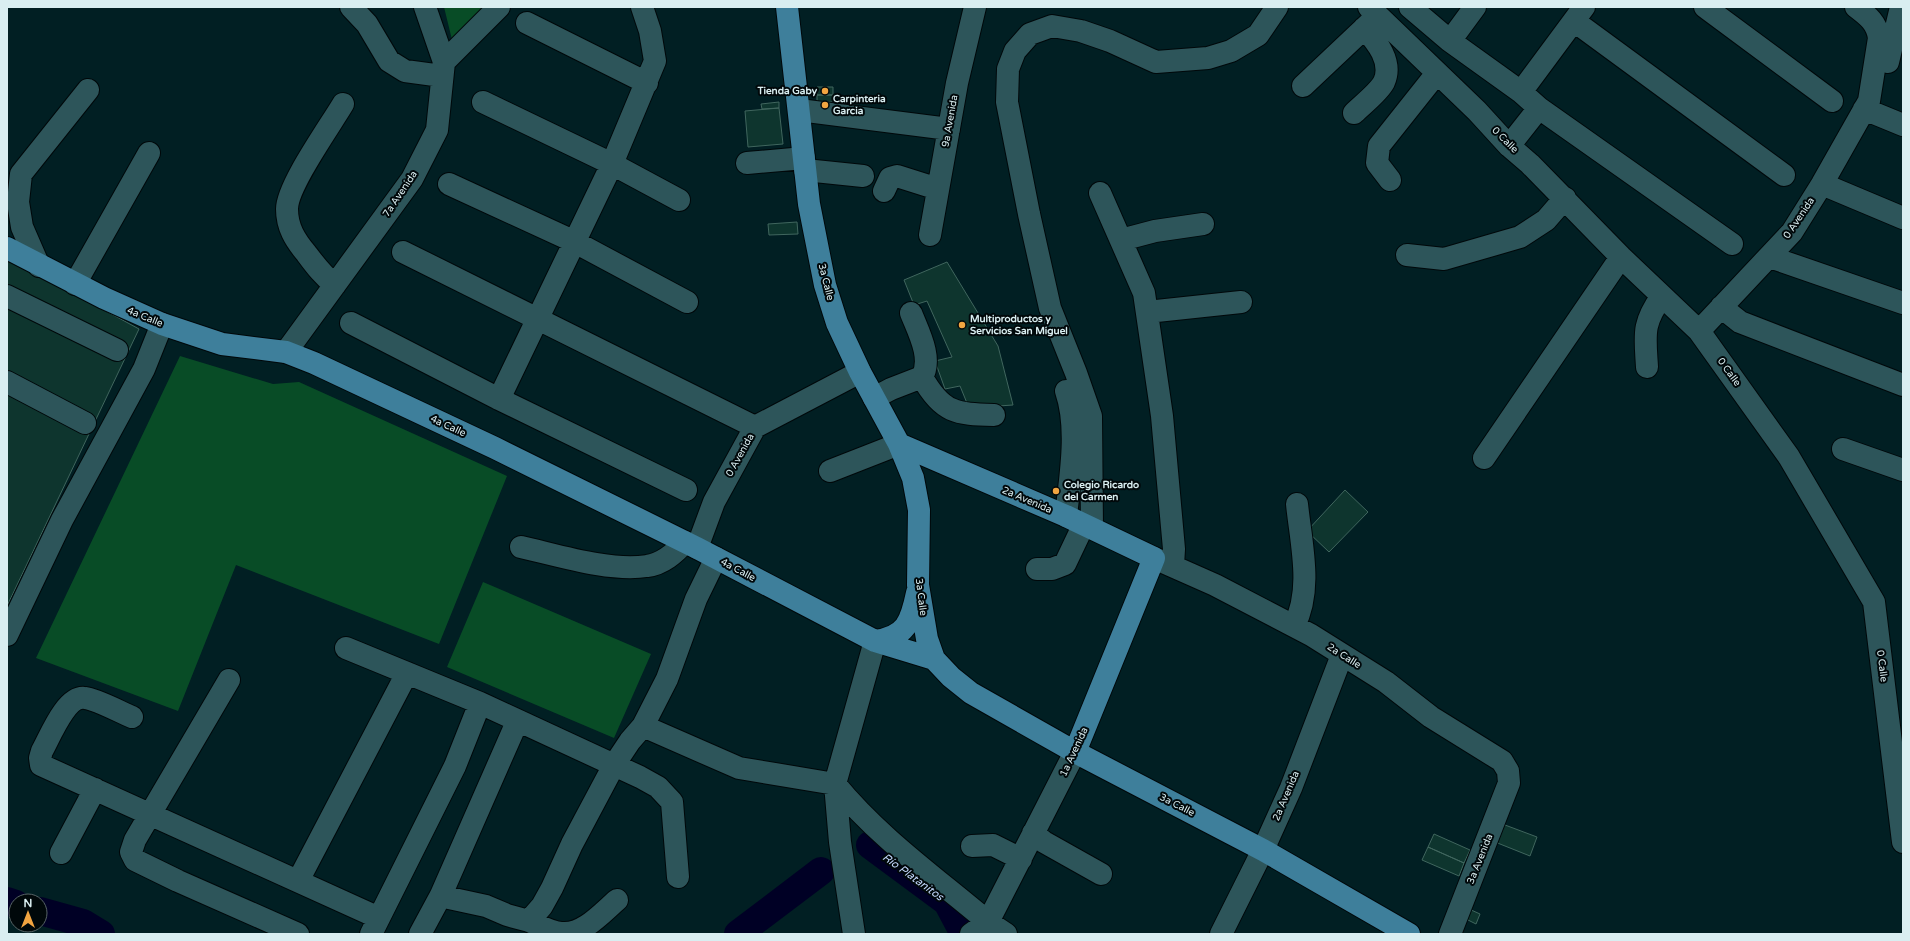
<svg xmlns="http://www.w3.org/2000/svg" width="1910" height="941" font-family="'Varela Round',sans-serif">
	<style>
		.green { fill: #084c26 }
		.lines { fill: none; stroke-linecap: round; stroke-linejoin: round }
		.river { stroke: #000025; stroke-width: 28 }
		.building { fill: #0e352e; stroke: #40665e }
		.minor-casing { stroke: #00080a; stroke-width: 24 }
		.major-casing { stroke: #00080a; stroke-width: 24 }
		.minor { stroke: #2d555a; stroke-width: 22 }
		.major { stroke: #3e7f9b; stroke-width: 22 }
		.poi-dot { fill: #f2a541; stroke: #00080a; stroke-width: 1.5 }
		.labels { text-anchor: middle; dominant-baseline: central; stroke-width: 4; stroke-linejoin: round; paint-order: stroke }
		.poi-label { font-size: 10px; font-weight: bold; fill: #d9eef1; stroke: #00080a; text-anchor: start }
		.street-label { font-size: 10px; fill: #d9eef1; stroke: #00080a }
		.water-label { font-size: 11px; font-style: italic; fill: #c2d7fc; stroke: #00080a }
	</style>
	<rect width="100%" height="100%" fill="#011f23"/>
	<path class="green" d="M 444,7 L 489,7 L 454,48 Z
		M 180,356 L 273,384 L 299,382 L 507,476 L 439,644 L 236,565 L 178,711 L 36,658 Z
		M 483,582 L 651,654 L 614,738 L 447,667 Z"/>
	<g class="lines">
		<path class="river" d="M 870,845 L 947,902 L 964,934
			M 7,901 L 16,904
			M 40,911 L 83,923 L 101,934
			M 738,934 L 821,871"/>
	</g>
	<path class="building" d="M 817,87 L 833,87 L 833,95 L 817,95 Z
		M 817,95 L 833,95 L 833,102 L 817,102 Z
		M 779,102 L 779,108 L 762,109 L 761,104 Z
		M 779,108 L 783,144 L 748,147 L 745,111 Z
		M 797,222 L 798,234 L 769,235 L 768,224 Z
		M 7,257 L 139,329 L 7,606 Z
		M 947,262 L 998,346 L 1013,405 L 969,408 L 960,386 L 945,389 L 935,361 L 952,357 L 927,301 L 914,305 L 904,280 Z
		M 1345,490 L 1368,512 L 1329,552 L 1307,531 Z
		M 1497,822 L 1537,837 L 1530,856 L 1490,840 Z
		M 1434,834 L 1470,850 L 1464,863 L 1428,847 Z
		M 1428,847 L 1464,863 L 1459,876 L 1422,860 Z
		M 1469,909 L 1480,914 L 1476,924 L 1464,918 Z"/>
	<g class="lines">
		<g class="minor-casing">
			<path id="minor" d="M 351,7 L 367,24 L 389,61 L 405,71 L 442,76
				M 425,7 L 444,62
				M 1369,7 L 1477,111 L 1509,146 L 1530,164 L 1621,257 L 1699,331 L 1789,457 L 1874,602 L 1903,842
				M 1410,7 L 1450,41 L 1521,92 L 1539,108 L 1732,244
				M 1705,7 L 1832,101
				M 1574,21 L 1784,175
				M 527,23 L 647,83
				M 1450,41 L 1475,7
				M 1888,62 L 1901,7
				M 1303,86 L 1374,19
				M 1521,92 L 1584,7
				M 483,102 L 612,164 L 679,200
				M 1864,109 L 1903,125
				M 799,110 L 949,129
				M 1354,113 C 1362,105 1379,92 1384,82 C 1393,62 1377,42 1364,28
				M 1509,146 L 1539,108
				M 747,163 L 804,158
				M 805,170 L 863,176
				M 1390,180 L 1377,163 L 1379,146 L 1437,73
				M 449,184 L 573,241 L 687,302
				M 1822,184 L 1903,218
				M 884,191 L 890,178 L 897,176 L 938,189
				M 1100,193 L 1144,293 L 1162,416 L 1174,549 L 1173,565
				M 930,235 L 957,83 L 975,7
				M 1121,240 L 1155,231 L 1203,224
				M 403,252 L 755,427
				M 1407,255 L 1444,259 L 1520,237 L 1546,220 L 1565,198
				M 1770,257 L 1903,303
				M 39,266 L 22,227 L 18,202 L 21,174 L 88,90
				M 75,284 L 149,153
				M 335,285 C 323,276 315,265 306,253 C 295,240 287,227 287,209 C 287,186 330,126 343,104
				M 7,296 L 117,350
				M 1721,307 L 1740,322 L 1903,385
				M 1147,312 L 1241,302
				M 351,323 L 499,399 L 686,490
				M 1699,331 L 1792,232 L 1822,184 L 1869,101 L 1879,38 C 1877,23 1868,16 1856,7
				M 286,352 L 412,179 L 437,130 L 444,62 L 499,7
				M 1647,367 C 1645,334 1642,324 1662,296
				M 922,377 C 942,413 956,414 994,415
				M 7,382 L 85,423
				M 1066,391 C 1079,429 1070,477 1066,516
				M 874,398 L 891,389 L 922,377 C 933,358 918,331 911,313
				M 499,399 L 612,164 L 655,61 L 650,31 L 642,7
				M 1843,449 L 1903,470
				M 1484,458 L 1621,257
				M 830,471 L 899,444
				M 1092,528 L 1091,416 L 1076,373 L 1050,308 L 1029,214 L 1007,102 L 1008,69 L 1015,51 L 1030,34 L 1052,26 L 1081,31 L 1110,41 L 1156,62 L 1208,58 L 1231,51 L 1258,35 L 1277,7
				M 521,547 C 557,555 610,572 647,566 C 663,564 675,553 685,542
				M 697,548 L 714,502 L 755,427 L 860,372
				M 1154,558 L 1215,585 L 1311,635 L 1386,682 L 1431,717 L 1502,761 L 1508,771 L 1509,783 L 1450,934
				M 1037,569 L 1052,569 L 1065,564 L 1084,524
				M 1294,626 C 1313,589 1301,544 1297,504
				M 7,635 L 62,520 L 144,369 L 162,324
				M 346,648 L 480,703 L 640,777 L 658,787 L 672,802 L 678,877
				M 229,680 L 135,840 L 131,852 L 135,860 L 178,881 L 298,934
				M 132,717 C 120,712 96,699 85,698 C 66,695 50,737 42,751 L 40,758 L 41,765 L 379,918
				M 643,726 L 739,768 L 835,784 C 878,837 936,878 988,922 L 1006,934
				M 1033,833 L 1044,842 L 1101,874
				M 972,846 L 993,845 L 1021,859
				M 61,853 L 95,789
				M 298,881 L 407,673
				M 441,895 L 517,722
				M 529,921 C 539,925 551,933 562,933 C 583,935 602,913 617,900
				M 371,934 L 455,766 L 480,703
				M 420,934 L 441,895 L 449,898 L 486,906 L 507,915 L 529,921 L 542,906 L 552,888 L 572,844 L 614,765 L 630,741 L 643,726 L 667,679 L 696,599 L 716,558
				M 854,934 L 840,842 L 835,784 L 875,641
				M 971,934 L 988,922 L 1075,752
				M 1221,934 L 1263,850 L 1291,788 L 1342,655"/>
		</g>
		<g class="major-casing">
			<path id="major" d="M 787,7 L 809,204 L 825,285 L 837,323 L 860,372 L 899,444 L 913,478 L 919,510 L 918,585 L 927,639 L 934,659 L 951,677 L 971,693 L 1075,752 L 1263,850 L 1409,934
				M 7,248 L 104,298 L 162,324 L 222,344 L 286,352 L 314,363 L 495,448 L 697,548 L 875,641 L 934,659
				M 899,444 L 1066,516 L 1154,558 L 1075,752
				M 875,641 C 906,637 911,622 917,593"/>
		</g>
		<use href="#minor" class="minor"/>
		<use href="#major" class="major"/>
	</g>
	<g class="poi-dot">
		<circle cx="825" cy="91" r="4"/>
		<circle cx="825" cy="105" r="4"/>
		<circle cx="962" cy="325" r="4"/>
		<circle cx="1056" cy="491" r="4"/>
	</g>
	<g class="labels">
		<g class="poi-label">
			<text x="817" y="91" text-anchor="end">Tienda Gaby</text>
			<text x="833" y="99">Carpinteria<tspan x="833" dy="12">Garcia</tspan></text>
			<text x="970" y="319">Multiproductos y<tspan x="970" dy="12">Servicios San Miguel</tspan></text>
			<text x="1064" y="485">Colegio Ricardo<tspan x="1064" dy="12">del Carmen</tspan></text>
		</g>
		<g class="street-label">
			<text transform="translate(950 121) rotate(-80)">9a Avenida</text>
			<text transform="translate(1505 140) rotate(45)">0 Calle</text>
			<text transform="translate(400 194) rotate(-56)">7a Avenida</text>
			<text transform="translate(1799 218) rotate(-56)">0 Avenida</text>
			<text transform="translate(826 282) rotate(76)">3a Calle</text>
			<text transform="translate(145 317) rotate(22)">4a Calle</text>
			<text transform="translate(1729 372) rotate(54)">0 Calle</text>
			<text transform="translate(448 426) rotate(25)">4a Calle</text>
			<text transform="translate(740 455) rotate(-61)">0 Avenida</text>
			<text transform="translate(1027 500) rotate(23)">2a Avenida</text>
			<text transform="translate(738 570) rotate(28)">4a Calle</text>
			<text transform="translate(921 597) rotate(83)">3a Calle</text>
			<text transform="translate(1344 656) rotate(32)">2a Calle</text>
			<text transform="translate(1882 666) rotate(83)">0 Calle</text>
			<text transform="translate(1074 752) rotate(-65)">1a Avenida</text>
			<text transform="translate(1286 796) rotate(-67)">2a Avenida</text>
			<text transform="translate(1177 805) rotate(27)">3a Calle</text>
			<text transform="translate(1480 859) rotate(-68)">3a Avenida</text>
		</g>
		<g class="water-label">
			<text transform="translate(913 877) rotate(36)">Río Platanitos</text>
		</g>
	</g>
	<rect width="1910" height="941" fill="none" stroke="#d9eef1" stroke-width="16"/>
	<g transform="translate(28 913)"><circle r="19" fill="#00080a" stroke="#576466"/>
	<path d="M0-3L7 15L0 10L-7 15Z" fill="#f2a541"/>
	<text y="-6" font-size="11" font-weight="bold" text-anchor="middle" fill="#d9eef1">N</text>
	</g>
</svg>
